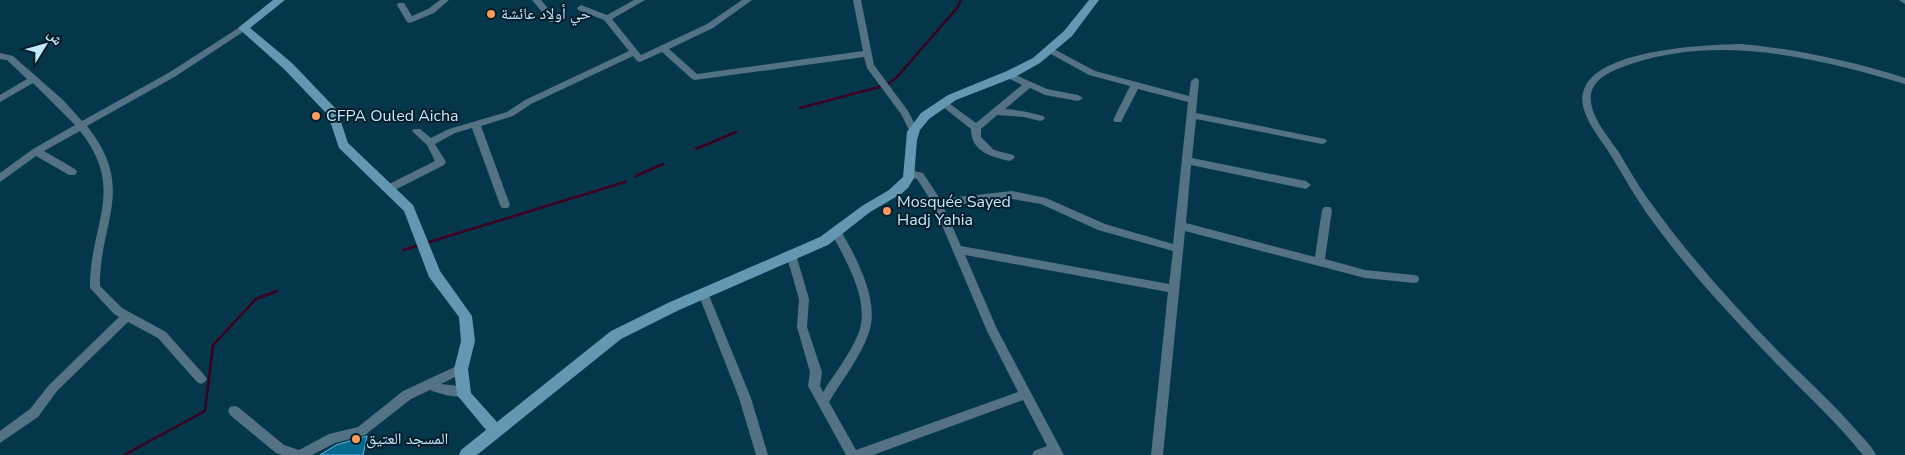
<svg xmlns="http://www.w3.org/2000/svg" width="1905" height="455" font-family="'Nunito Sans','Noto Naskh Arabic',sans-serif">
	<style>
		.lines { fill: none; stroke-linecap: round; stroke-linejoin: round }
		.stream { stroke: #3d0023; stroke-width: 2.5 }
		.building { fill: #006a90; stroke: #61b5de }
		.street { fill: #537384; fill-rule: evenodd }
		.secondary { fill: #6397b2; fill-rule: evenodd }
		.poi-dot { fill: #ff9a5b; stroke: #021d29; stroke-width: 2 }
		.labels { text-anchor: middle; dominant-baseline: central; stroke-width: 4; stroke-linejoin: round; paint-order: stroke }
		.poi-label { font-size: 16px; fill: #c2eaff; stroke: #021d29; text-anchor: start }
	</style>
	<rect width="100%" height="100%" fill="#05374b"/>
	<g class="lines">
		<path class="stream" d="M 888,84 L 897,77 L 957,8 L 961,0
			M 800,108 L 883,86
			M 696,149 L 736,132
			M 636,176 L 663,164
			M 426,243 L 625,182
			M 403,250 L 420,245
			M 124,455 L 205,411 L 213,345 L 256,299 L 277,291"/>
	</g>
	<path class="building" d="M 367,436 L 363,455 L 320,455 L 336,445 Z"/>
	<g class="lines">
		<path class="street" d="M 440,0 L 449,0 L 434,13 L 410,23 L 407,22 L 397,5 L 398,3 L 404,3 L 412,16 L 428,9 Z
			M 532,0 L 541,0 L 556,18 L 556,22 L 550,22 Z
			M 634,0 L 645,0 L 612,19 L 641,55 L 707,24 L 742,0 L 752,0 L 713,28 L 669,49 L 697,74 L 863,51 L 853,0 L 861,0 L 874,65 L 908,111 L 918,130 L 916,132 L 910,132 L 901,114 L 867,68 L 864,57 L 695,80 L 692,79 L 662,52 L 640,62 L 637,61 L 633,56 L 531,104 L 513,116 L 481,126 L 510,205 L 508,208 L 502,208 L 500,205 L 472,128 L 455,133 L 435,144 L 446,162 L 444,165 L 391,192 L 385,192 L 383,189 L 385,186 L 435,161 L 427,145 L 414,133 L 412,131 L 414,129 L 420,129 L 431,138 L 449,129 L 507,112 L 525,100 L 629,51 L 604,20 L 578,10 L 577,8 L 581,5 L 607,15 Z
			M 1899,0 L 1905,0 L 1905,4 Z
			M 243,25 L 246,26 L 246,30 L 176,76 L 87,126 C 137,189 99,221 100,286 L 122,308 L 166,332 L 205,376 L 207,379 L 205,382 L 201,384 L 197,382 L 158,338 L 128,322 L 57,391 L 38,417 L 0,443 L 0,431 L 30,409 L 49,385 L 119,317 L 114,314 L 90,288 C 89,225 127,190 80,131 L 44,151 L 75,169 L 77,172 L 75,175 L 69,175 L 36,156 L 0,182 L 0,173 L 33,149 L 75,125 L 33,83 L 0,102 L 0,95 L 27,79 L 7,60 L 0,59 L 0,53 L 13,56 L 63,100 L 82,121 L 170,72 Z
			M 1741,44 C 1797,49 1851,61 1905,78 L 1905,84 C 1816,58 1722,34 1631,64 C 1616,69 1594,77 1591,94 C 1588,114 1608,136 1618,151 C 1628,167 1637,184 1648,199 C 1687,254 1733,305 1780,353 C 1806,379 1833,403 1856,430 C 1863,438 1872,446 1876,455 L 1863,455 C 1835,420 1802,391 1772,359 C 1730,315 1688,270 1653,222 C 1637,200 1624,177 1610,154 C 1599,136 1574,109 1585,87 C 1603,49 1704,45 1741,44 Z
			M 1052,48 L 1095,71 L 1189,96 L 1191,81 L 1195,78 L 1198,79 L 1199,81 L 1196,113 L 1325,139 L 1327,141 L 1325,143 L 1322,144 L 1196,119 L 1192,158 L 1306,181 L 1311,185 L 1306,189 L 1191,165 L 1186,223 L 1315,257 L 1322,210 L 1324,207 L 1330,207 L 1332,210 L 1325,259 L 1365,270 L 1414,275 L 1418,276 L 1419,279 L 1418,282 L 1414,283 L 1365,278 L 1185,231 L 1163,455 L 1151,455 L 1168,292 L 965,255 L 997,329 L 1064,455 L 1032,455 L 1034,451 L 1047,446 L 1023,400 L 873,455 L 846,455 L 808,386 L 810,372 L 797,327 L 799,299 L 786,254 L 787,251 L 795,251 L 809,299 L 807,327 L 822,372 L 820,386 L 823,392 C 835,373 851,353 859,332 C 870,300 846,261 832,234 L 833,231 L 841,231 C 856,257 880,301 869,332 C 861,357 842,380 829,402 L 856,450 L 1018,392 L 987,331 L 933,204 L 917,179 L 907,177 L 905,174 L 907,171 L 910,170 L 923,173 L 940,199 L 1012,191 L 1046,198 L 1105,224 L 1173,244 L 1188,102 L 1138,89 L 1121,122 L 1115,122 L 1113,120 L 1130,86 L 1089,75 L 1049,53 L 1048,51 L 1049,49 ZM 1012,199 L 1041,204 L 1098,230 L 1173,251 L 1169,284 L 961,246 L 943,206 Z
			M 1009,72 L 1047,89 L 1078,95 L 1083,98 L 1078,101 L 1045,95 L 1030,88 L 1005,109 C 1018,110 1030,112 1043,116 L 1045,118 L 1043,120 L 1040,121 L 1024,117 L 997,115 L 981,129 L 981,137 L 994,150 L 1013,155 L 1015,157 L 1013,159 L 1010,161 C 992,157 971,152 971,129 L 938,103 L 940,101 L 946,101 L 976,123 L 1022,85 L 1006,77 L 1005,75 Z
			M 703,289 L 707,290 L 708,293 L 751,398 L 768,455 L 756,455 L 739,398 L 698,293 L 699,290 Z
			M 461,364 L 465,366 L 467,369 L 465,372 L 441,384 L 467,387 L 469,391 L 467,395 C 456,399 440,394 430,390 L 411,399 L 365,435 L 335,443 L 312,455 L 282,455 L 276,453 L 230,415 L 228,411 L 230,407 L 234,406 L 238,407 L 284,445 L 299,450 L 329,434 L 358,427 L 403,391 Z"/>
		<path class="secondary" d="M 273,0 L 285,0 L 250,28 L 292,63 L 337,110 L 348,143 L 413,205 L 440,271 L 472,316 L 475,341 L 468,369 L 471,393 L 497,422 L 611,331 L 670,302 L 820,237 L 862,206 L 889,190 L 903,177 L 907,132 L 921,113 L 948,95 L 1007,71 L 1033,58 L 1064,31 L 1089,0 L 1099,0 L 1072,36 L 1040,63 L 1015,77 L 956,100 L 929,119 L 920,130 L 917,140 L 914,178 L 908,188 L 901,194 L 870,212 L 828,245 L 679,310 L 621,339 L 477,455 L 459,455 L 461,450 L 486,430 L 457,395 L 454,369 L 461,341 L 459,317 L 429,277 L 404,211 L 339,148 L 328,115 L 284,69 L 238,28 Z"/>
	</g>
	<g class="poi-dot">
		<circle cx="491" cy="14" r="5"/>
		<circle cx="316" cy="116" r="5"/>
		<circle cx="887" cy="211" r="5"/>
		<circle cx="356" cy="439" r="5"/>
	</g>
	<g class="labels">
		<g class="poi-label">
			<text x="501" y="14">حي أولاد عائشة</text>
			<text x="326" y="116">CFPA Ouled Aicha</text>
			<text x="897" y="202">Mosquée Sayed<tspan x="897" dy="18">Hadj Yahia</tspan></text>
			<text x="366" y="439">المسجد العتيق</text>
		</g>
	</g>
	<g transform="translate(45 45) rotate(53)" stroke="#021d29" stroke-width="4" paint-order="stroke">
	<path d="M0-4L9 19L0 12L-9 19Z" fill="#c2eaff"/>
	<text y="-8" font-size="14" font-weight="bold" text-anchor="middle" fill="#c2eaff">ش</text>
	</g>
</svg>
